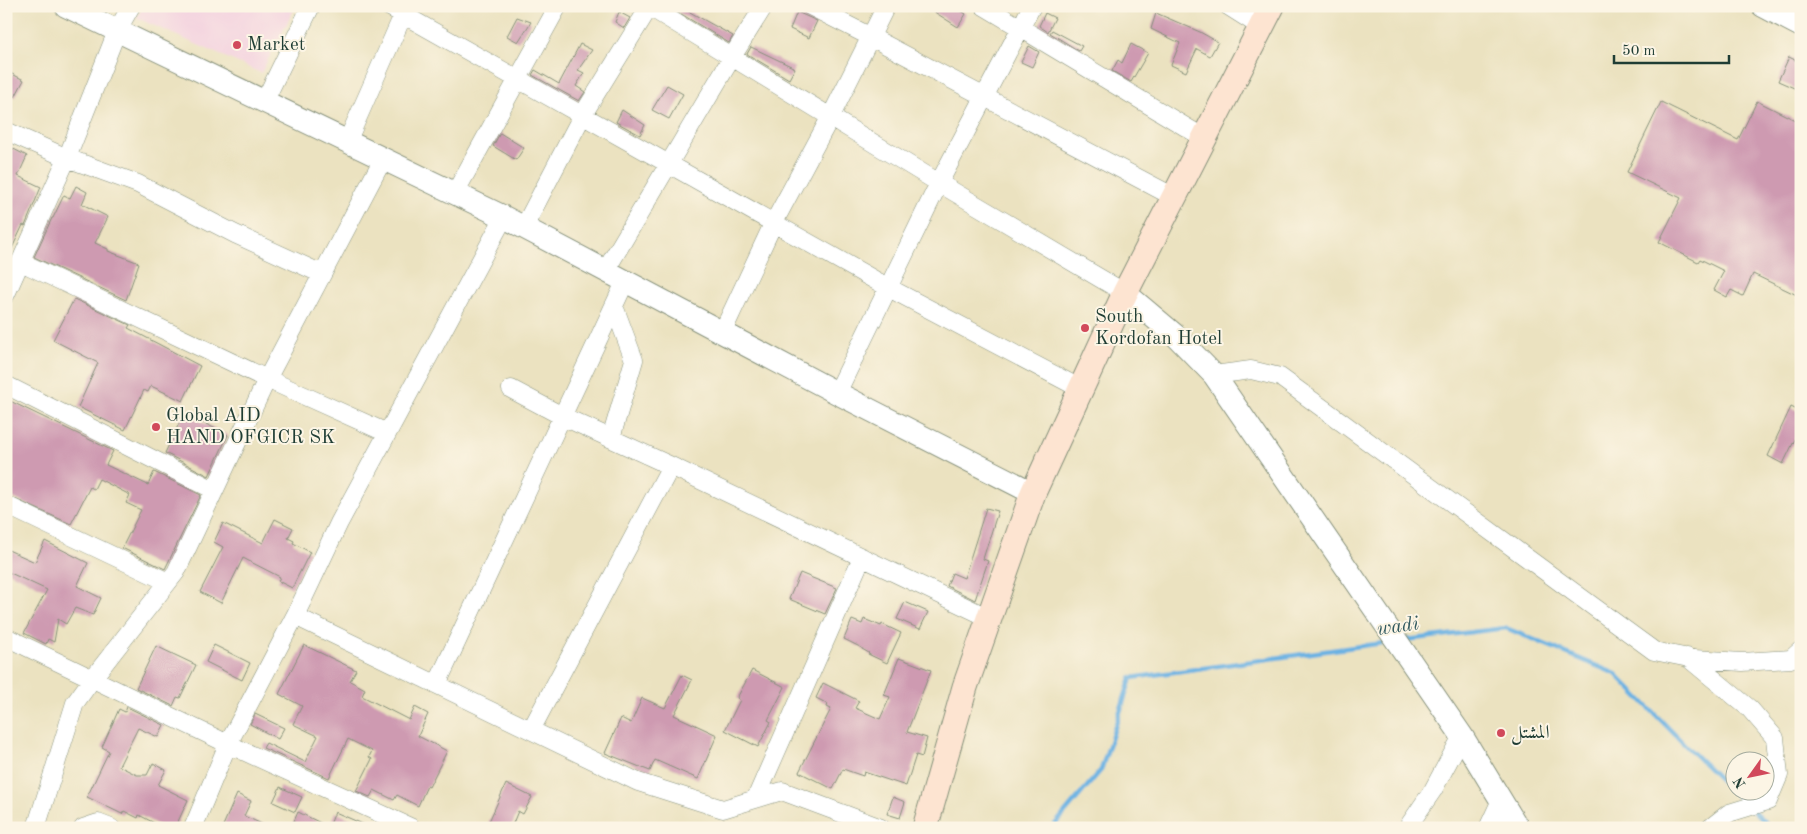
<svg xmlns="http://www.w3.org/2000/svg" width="1807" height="834" font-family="'Old Standard TT',Amiri,serif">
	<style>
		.built { fill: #f3cfdf }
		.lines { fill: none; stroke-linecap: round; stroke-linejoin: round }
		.stream { stroke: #6cb2e3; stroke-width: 4.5 }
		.building { fill: #ce9ab1 }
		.minor-casing { stroke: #85907a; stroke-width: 19 }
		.tertiary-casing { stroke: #85907a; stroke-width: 24 }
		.secondary-casing { stroke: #85907a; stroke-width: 27 }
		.minor { stroke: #fff; stroke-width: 18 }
		.tertiary { stroke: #fff; stroke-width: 22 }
		.secondary { stroke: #fde4d1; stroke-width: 25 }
		.poi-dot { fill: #d1495b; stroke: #fcf5e5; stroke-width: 2 }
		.labels { text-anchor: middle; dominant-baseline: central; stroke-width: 4; stroke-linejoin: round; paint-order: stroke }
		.poi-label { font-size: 19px; fill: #1f3d34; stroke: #fcf5e5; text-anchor: start }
		.water-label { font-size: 20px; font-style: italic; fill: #325a60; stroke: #fcf5e5 }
	</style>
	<rect width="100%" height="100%" fill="#fcf5e5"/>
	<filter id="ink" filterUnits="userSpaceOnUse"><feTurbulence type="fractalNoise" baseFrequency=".02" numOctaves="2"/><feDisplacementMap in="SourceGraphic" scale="10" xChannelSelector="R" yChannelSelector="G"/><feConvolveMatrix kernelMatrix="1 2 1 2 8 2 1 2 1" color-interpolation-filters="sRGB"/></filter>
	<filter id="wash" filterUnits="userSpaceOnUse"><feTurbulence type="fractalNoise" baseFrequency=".0096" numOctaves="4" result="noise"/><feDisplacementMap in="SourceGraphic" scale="20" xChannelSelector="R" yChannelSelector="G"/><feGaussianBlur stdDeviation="1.12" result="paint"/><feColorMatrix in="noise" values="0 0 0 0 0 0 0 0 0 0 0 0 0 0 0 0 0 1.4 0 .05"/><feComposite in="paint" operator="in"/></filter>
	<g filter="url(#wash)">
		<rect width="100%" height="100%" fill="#ebe2c0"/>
		<path class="built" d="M 143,6 L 296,6 L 261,73 L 137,18 Z"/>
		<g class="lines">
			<path class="stream" d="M 1406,640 L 1506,628 L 1616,674 L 1685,745 L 1744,803
				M 1752,810 L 1771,828
				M 1052,828 L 1101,770 L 1131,678 L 1390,642"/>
		</g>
		<g id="blocks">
			<path class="building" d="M 675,6 L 679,6 L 733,36 L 729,43 L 673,9 Z
				M 925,6 L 954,6 L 966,14 L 958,27 Z
				M 619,12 L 630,18 L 624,28 L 615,22 Z
				M 797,12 L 817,21 L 809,38 L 790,29 Z
				M 1045,13 L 1055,18 L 1048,32 L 1039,26 Z
				M 1156,13 L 1200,32 L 1218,42 L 1210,56 L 1197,49 L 1186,72 L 1171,65 L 1180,43 L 1151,29 Z
				M 517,17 L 531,22 L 518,42 L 507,36 Z
				M 1052,30 L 1082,46 L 1079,51 L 1050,33 Z
				M 580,44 L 592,50 L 578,70 L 584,73 L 576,86 L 585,92 L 579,101 L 532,75 L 535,70 L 559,84 Z
				M 1131,44 L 1148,53 L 1131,82 L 1112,71 L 1118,60 L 1122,63 Z
				M 1029,46 L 1039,52 L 1032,67 L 1021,62 Z
				M 751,47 L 795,68 L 789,79 L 747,54 Z
				M 1789,57 L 1801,63 L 1801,91 L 1778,81 Z
				M 6,71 L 24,80 L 15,97 L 6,93 Z
				M 667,85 L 683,94 L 669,119 L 652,110 Z
				M 1757,101 L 1801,123 L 1801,297 L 1753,274 L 1743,296 L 1731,290 L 1727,297 L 1714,290 L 1724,271 L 1700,259 L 1698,262 L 1659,242 L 1681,198 L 1627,172 L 1661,102 L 1738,140 Z
				M 622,110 L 645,125 L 640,135 L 616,122 Z
				M 500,133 L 524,148 L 516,160 L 493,146 Z
				M 6,145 L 27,156 L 18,176 L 41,187 L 25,226 L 23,225 L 6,261 Z
				M 76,186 L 87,192 L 82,204 L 108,217 L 95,243 L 108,249 L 108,251 L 139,263 L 126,300 L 34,257 L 52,218 L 53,218 L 64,195 L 70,198 Z
				M 74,299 L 130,325 L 128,328 L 200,366 L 183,401 L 151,386 L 148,392 L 144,390 L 125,430 L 78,407 L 98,363 L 53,340 Z
				M 6,399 L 113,451 L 106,465 L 148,485 L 154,472 L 201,495 L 165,569 L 122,548 L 141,510 L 126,503 L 130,495 L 99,479 L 94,489 L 90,487 L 71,524 L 6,495 Z
				M 1791,407 L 1801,412 L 1801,427 L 1783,464 L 1768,456 Z
				M 184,413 L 228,435 L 209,476 L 165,453 Z
				M 986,508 L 998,511 L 983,559 L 988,561 L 975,600 L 947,586 L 952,573 L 964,578 Z
				M 275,519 L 293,528 L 288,538 L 294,541 L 293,543 L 310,552 L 292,588 L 278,581 L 280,577 L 243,558 L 221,603 L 200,592 L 223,547 L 214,542 L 223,523 L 263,543 Z
				M 45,541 L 88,563 L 77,586 L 101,598 L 93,615 L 75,608 L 66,624 L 58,619 L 54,642 L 48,639 L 46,644 L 24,633 L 47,590 L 6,571 L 6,549 L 35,562 Z
				M 800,573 L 837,588 L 825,614 L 789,599 Z
				M 905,602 L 928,612 L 920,629 L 897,619 Z
				M 864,619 L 881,626 L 882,624 L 901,633 L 887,663 L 868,654 L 869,653 L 862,649 L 862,648 L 844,639 L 852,620 L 862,624 Z
				M 214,645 L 250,663 L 242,680 L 206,662 Z
				M 304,645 L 356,670 L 350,681 L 365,689 L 362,696 L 409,720 L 415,707 L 428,714 L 418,736 L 447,751 L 429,787 L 427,786 L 418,806 L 397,795 L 394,800 L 374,790 L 370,797 L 356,791 L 372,759 L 369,757 L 372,751 L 348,739 L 329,778 L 263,748 L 266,743 L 305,762 L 318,736 L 293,724 L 302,706 L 279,694 Z
				M 156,646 L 196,665 L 180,698 L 177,697 L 173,706 L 136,688 Z
				M 899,658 L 931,670 L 907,732 L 927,738 L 922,757 L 916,755 L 906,786 L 864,772 L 863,776 L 843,769 L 833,789 L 799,772 L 831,709 L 827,707 L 828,704 L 816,698 L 823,683 L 859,701 L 855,708 L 880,719 L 890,697 L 884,695 Z
				M 752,670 L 785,687 L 768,720 L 771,722 L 758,747 L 725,730 L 740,700 L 737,698 Z
				M 682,675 L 692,680 L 674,715 L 717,735 L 698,779 L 655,760 L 650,771 L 605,753 L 621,718 L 631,723 L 642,698 L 665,708 Z
				M 127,707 L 164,725 L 158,737 L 138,728 L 119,766 L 137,775 L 147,775 L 153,763 L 166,770 L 158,785 L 188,800 L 175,828 L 164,828 L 139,815 L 138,818 L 124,811 L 122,814 L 87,797 L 109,751 L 102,747 L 111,727 L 119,709 L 125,712 Z
				M 255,714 L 284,728 L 278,739 L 250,724 Z
				M 506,784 L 532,797 L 523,814 L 518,811 L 511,828 L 486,828 Z
				M 280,787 L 302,797 L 295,812 L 273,802 Z
				M 237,794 L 251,801 L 244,816 L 271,828 L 222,828 Z
				M 893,797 L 905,802 L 900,818 L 887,814 Z
				M 298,812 L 329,827 L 335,812 L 372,828 L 291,828 Z"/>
		</g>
	</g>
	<g filter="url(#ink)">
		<use href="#blocks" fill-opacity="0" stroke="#85907a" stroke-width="1"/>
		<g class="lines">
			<g class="minor-casing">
				<path id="minor" d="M 388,6 L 889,288 L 1081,389
					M 648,6 L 939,183 L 1125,293
					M 810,6 L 871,37 L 1174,197
					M 984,6 L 1204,138
					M 1228,6 L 1261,27
					M 264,102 L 311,6
					M 6,131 L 67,158 L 138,184 L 235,234 L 322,274
					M 347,142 L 407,6
					M 455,193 L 558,6
					M 524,227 L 582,116 L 650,6
					M 21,262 L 267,379 L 387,433
					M 606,270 L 732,57 L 764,6
					M 6,294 L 67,158 L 117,31 L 131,6
					M 723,331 L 773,224 L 831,116 L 886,6
					M 1214,375 L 1251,370 L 1280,377 L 1654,651 L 1694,659 L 1742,662 L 1791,659 L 1801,650
					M 6,385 L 214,490
					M 511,389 L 562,416 L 671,466 L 989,618
					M 837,393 L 939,183 L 1032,6
					M 611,438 L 634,360 L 614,306
					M 6,505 L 168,582
					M 295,616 L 638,782 L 723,809 L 782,791 L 881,828
					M 6,637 L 228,744 L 412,828
					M 1687,657 L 1750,709 L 1775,738 L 1779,775 L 1768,801 L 1729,813 L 1710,828
					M 437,684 L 626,280
					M 531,730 L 671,466
					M 756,798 L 862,557
					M 36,828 L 75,703 L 93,678 L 176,572 L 267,379 L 383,159
					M 83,828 L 98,823 L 111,828
					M 193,828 L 228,744 L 295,616 L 339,523 L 504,217
					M 1407,828 L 1433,790 L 1462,736
					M 1488,828 L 1501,800"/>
			</g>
			<g class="tertiary-casing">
				<path id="tertiary" d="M 66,6 L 504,217 L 837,393 L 1033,493
					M 1763,6 L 1801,26
					M 1125,293 L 1176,336 L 1214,375 L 1462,736 L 1518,828"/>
			</g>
			<g class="secondary-casing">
				<path id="secondary" d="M 925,828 L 965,687 L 1033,493 L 1125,293 L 1272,6"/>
			</g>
			<use href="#minor" class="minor"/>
			<use href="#tertiary" class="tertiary"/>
			<use href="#secondary" class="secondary"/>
		</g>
	</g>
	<g class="poi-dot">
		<circle cx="237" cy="45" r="5"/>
		<circle cx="1085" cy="328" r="5"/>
		<circle cx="156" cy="427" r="5"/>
		<circle cx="1501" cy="733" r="5"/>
	</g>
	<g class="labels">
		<g class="poi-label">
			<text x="247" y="45">Market</text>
			<text x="1095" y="317">South<tspan x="1095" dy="22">Kordofan Hotel</tspan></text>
			<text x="166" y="416">Global AID<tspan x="166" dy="22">HAND OFGICR SK</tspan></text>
			<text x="1511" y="733">المشتل</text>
		</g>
		<g class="water-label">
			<text transform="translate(1398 627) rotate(-8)">wadi</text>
		</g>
	</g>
	<rect width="1807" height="834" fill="none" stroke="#fcf5e5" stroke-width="25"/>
	<g transform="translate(1750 776) rotate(237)"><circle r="24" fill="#fcf5e5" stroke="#a4ab9e"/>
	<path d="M0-4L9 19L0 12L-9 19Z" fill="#d1495b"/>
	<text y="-8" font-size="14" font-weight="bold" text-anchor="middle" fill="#1f3d34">N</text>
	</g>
	<path d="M1614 55v8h115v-8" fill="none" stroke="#1f3d34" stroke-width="2.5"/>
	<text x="1622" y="55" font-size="15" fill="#1f3d34" stroke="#fcf5e5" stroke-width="4" paint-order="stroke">50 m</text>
</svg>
